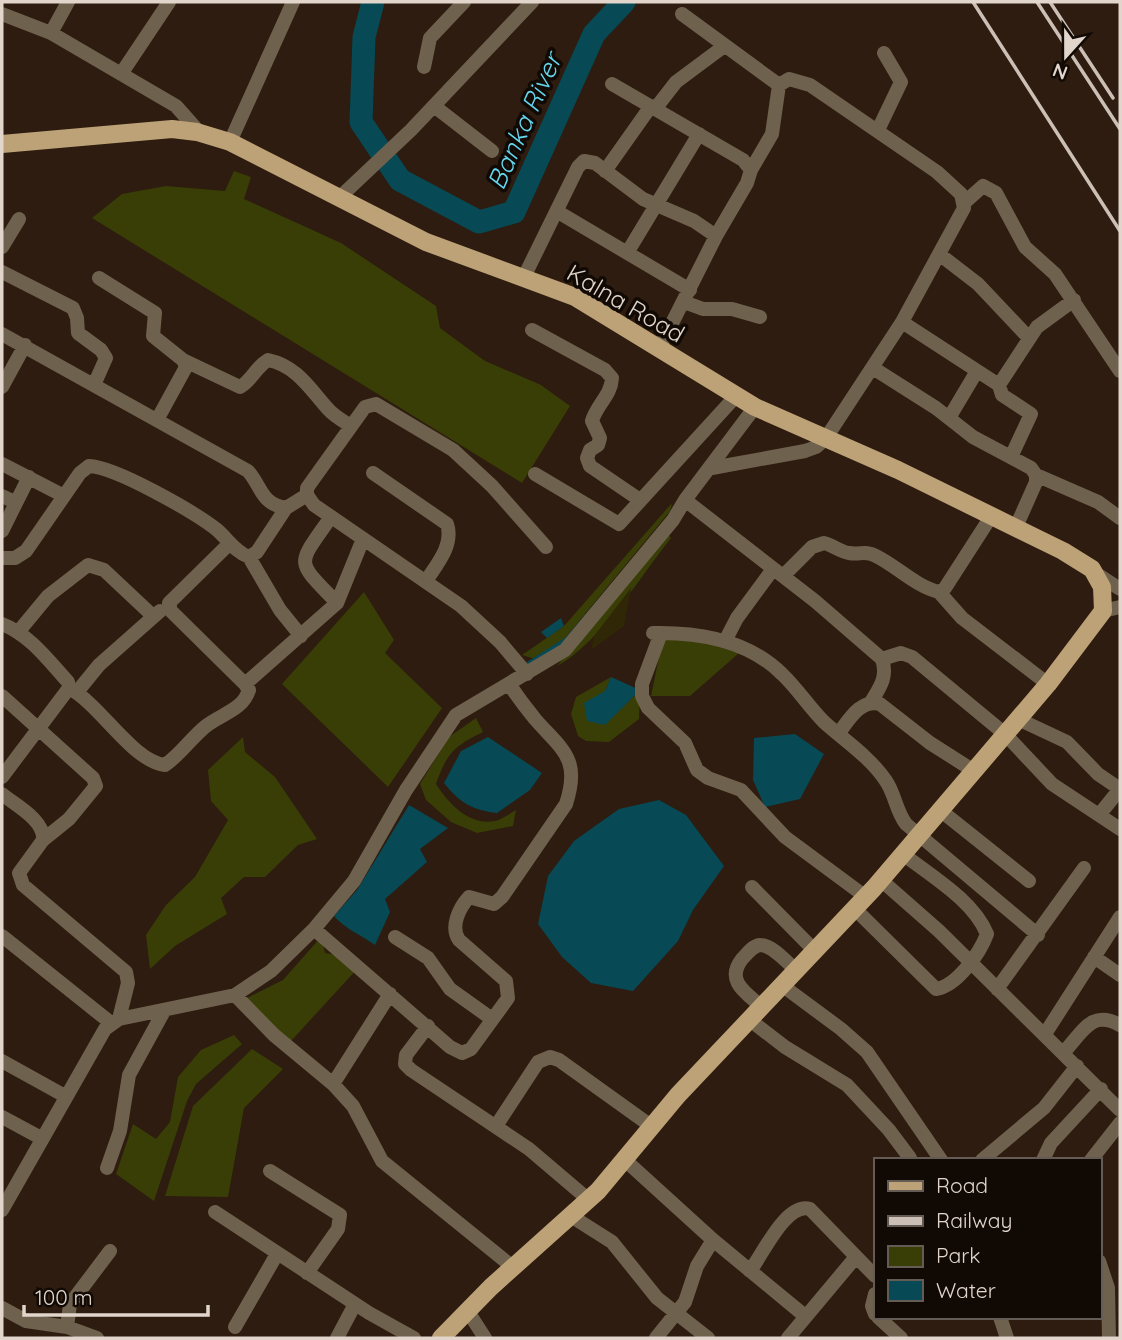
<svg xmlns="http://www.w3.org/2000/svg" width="1122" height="1340" font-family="Quicksand,sans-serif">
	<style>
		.green { fill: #393e06 }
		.sand { fill: #302706 }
		.water { fill: #074954 }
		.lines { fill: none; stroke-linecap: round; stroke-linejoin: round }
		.river { stroke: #074954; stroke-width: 23 }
		.minor { stroke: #6e614d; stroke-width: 14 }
		.major { stroke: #bda277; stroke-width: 18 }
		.rail { stroke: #ccbfb6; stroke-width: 3.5 }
		.labels { text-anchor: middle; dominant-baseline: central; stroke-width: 7; stroke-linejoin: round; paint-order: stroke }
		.street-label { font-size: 24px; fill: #e1d5cc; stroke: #100904 }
		.water-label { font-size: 26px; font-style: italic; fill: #65d7ee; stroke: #100904 }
	</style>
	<rect width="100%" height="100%" fill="#2d1c0f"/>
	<path class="green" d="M 234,171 L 251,177 L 244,199 L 341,243 L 436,306 L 440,328 L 485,361 L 541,385 L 570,406 L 522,483 L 92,218 L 122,194 L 166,186 L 225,191 Z
		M 672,503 L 670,511 L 566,637 L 535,659 L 522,655 L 564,626 Z
		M 668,534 L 671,538 C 639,578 602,641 557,666 Z
		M 364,592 L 394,640 L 385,653 L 442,708 L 388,787 L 282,684 Z
		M 663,638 L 709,641 L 739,653 L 690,696 L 651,696 Z
		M 611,677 L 605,691 L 605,724 L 640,690 L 639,719 L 609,742 L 586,741 L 578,736 L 571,714 L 576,697 Z
		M 476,718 L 483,732 C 454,746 447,753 436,784 C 448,803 469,826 495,821 C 502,820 510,813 516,810 L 513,826 L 477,833 L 451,822 L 426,800 L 420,784 L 449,737 Z
		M 243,737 L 245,752 L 275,777 L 317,839 L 298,845 L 265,877 L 244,877 L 221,898 L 227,914 L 175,946 L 150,969 L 146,935 L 166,905 L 195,877 L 228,820 L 211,801 L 208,770 Z
		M 321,937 L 325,953 L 343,956 L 358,968 L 291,1041 L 264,1020 L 245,999 L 283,980 Z
		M 234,1035 L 242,1044 L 196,1084 L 187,1101 L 154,1201 L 116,1174 L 133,1124 L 156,1139 L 170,1122 L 178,1077 L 201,1050 Z
		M 252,1049 L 283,1069 L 244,1108 L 228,1197 L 165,1196 L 193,1106 Z"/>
	<path class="sand" d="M 631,588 L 624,626 L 591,650 L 594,636 Z"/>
	<path class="water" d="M 676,508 L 565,646 L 533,665 L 524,664 L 566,637 Z
		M 561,618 L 564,626 L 547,638 L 541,632 Z
		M 611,677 L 640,690 L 605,725 L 587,721 L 584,703 L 605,691 Z
		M 795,734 L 824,754 L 800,799 L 765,807 L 753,780 L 754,738 Z
		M 488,737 L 542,773 L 530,790 L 497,813 C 472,810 460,803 444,783 L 461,751 Z
		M 659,800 L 686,815 L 724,866 L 693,910 L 678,941 L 633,991 L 591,983 L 562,957 L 538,924 L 548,876 L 574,841 L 619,809 Z
		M 409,805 L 448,828 L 420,849 L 427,862 L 385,899 L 390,912 L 375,945 C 361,935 345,929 334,916 L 357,890 Z"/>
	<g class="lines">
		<path class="river" d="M 373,2 L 364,37 L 361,122 L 400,180 L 479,222 L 514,212 L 594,34 L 624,2"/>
		<path class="minor" d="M 2,14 L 51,33 L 176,106 L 199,132
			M 682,14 L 779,85 L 772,134 L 751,170
			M 51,33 L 68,2
			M 424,67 L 430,38 L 464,2
			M 121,74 L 169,2
			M 612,84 L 743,160 L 751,170 L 747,183 L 716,236 L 659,349
			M 434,106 L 492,151
			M 655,109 L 676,82 L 723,47
			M 878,130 L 901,82 L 884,53
			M 230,142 L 293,2
			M 605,171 L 651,106
			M 340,197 L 411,130 L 532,2
			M 964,203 L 983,186 L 996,193 L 1025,247 L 1055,274 L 1120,371
			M 558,212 L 690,290
			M 2,247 L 19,219
			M 627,253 L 699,134
			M 939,254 L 978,284 L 1029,338
			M 2,272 L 73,308 L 77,318 L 78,333 L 101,350 L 106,358 L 94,385
			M 524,277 L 578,167 L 584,161 L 595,163 L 643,199 L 694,221 L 716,236
			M 99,278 L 155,313 L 153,336 L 183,360 L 186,367 L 157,420
			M 684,302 L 703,309 L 732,309 L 760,317
			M 902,322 L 999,385
			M 532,330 L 605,370 L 612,378 C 611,396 597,404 592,421 L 600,438 L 598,445 L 590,450 L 587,458 L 590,466 L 640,500
			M 2,334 L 248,471 C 262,487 261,504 286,508 L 307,495
			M 183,360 L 240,387 C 252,380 256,367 268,360 C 297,366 310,389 328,409 C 334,416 343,421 351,426
			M 873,368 L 936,408 L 973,437 L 1031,468 L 1036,475 L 1036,482 L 1016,527
			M 2,387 L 25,345
			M 949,418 L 977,371
			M 1011,457 L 1031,414 L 1002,395 L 999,385 L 1037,327 L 1074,300
			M 2,464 L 64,496
			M 712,468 L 805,451 L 816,447 L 826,438 L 902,322 L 964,208 L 961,194 L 937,172 L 810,85 L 789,79 L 779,85
			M 373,473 L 447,524 C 454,545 437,564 426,581
			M 535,474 L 619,524 L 736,396
			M 1036,475 L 1098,502 L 1120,518
			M 2,496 L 15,502
			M 685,500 L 815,601 L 882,659 C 888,677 880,687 871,702
			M 331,517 C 296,567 295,559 337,603
			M 2,531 L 29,477
			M 249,557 L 280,610 L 301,636
			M 2,558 L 15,558 L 26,551 L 80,473 L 89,466 C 116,467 194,512 216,529 C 228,539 235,552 249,557 L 257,552 L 286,508
			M 1097,574 L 1120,589
			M 783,576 L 812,547 L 824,543 C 833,545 840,552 849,553 C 860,555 866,550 876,556 C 898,567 915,586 939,592 L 945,588 L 992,515
			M 939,592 L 962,618 L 1048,684
			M 1103,611 L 1120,607
			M 2,624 C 30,635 48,660 68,682 L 69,688 L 2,777
			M 19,631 L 48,596 L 88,565 L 104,570 L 153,616
			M 653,633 C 699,632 748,640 782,674 C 797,688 809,707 824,722 C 845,741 870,757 886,781 C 895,794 896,811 906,824 L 1038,935
			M 661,633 L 642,684 L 642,696 L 648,708 L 685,743 L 697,770 L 708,778 L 741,790 L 785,837 L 866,897
			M 725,641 L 737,618 L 773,569
			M 882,659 L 901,653 L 912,657 L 1005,734 L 1052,784 L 1120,829
			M 527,674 L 500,642 L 461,606 L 314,505 L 307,495 L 307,488 L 365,407 L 376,404 L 453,450 L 492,486 L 546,547
			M 245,684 L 337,603 L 363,539
			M 69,688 C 101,705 132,761 165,765 C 181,754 191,738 206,726 C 221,714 243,710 249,690 L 245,684 L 171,611 L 169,603 L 230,543
			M 77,692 L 99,665 L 160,611
			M 2,696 L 93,778 L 96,786 L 69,819 L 43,840
			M 1018,719 L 1067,742 L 1098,774 L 1120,789
			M 838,734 C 849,720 860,699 880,704 L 930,743 L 974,771
			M 2,794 C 15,805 45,820 43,840 L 19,873 L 23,885 L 126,972 L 128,983 L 119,1019
			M 940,810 L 1029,881
			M 1099,815 L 1120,789
			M 881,880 L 939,931 L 1120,1110
			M 752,887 L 815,951
			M 855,909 L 936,989 C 957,986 980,953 987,934 C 973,900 931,876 903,854
			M 314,929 L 450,1047 L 462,1053 L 471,1049 L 508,998 L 506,981 L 459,940 C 450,927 459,908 469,897 L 494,904 L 502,897 L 566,804 C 581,758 562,750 535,719 C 526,708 517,696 509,684
			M 2,936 L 111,1023
			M 395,937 L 428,958 L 450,989 L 492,1019
			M 1094,957 L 1120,975
			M 783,986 L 841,1029 L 867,1052 L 941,1160
			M 997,989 L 1084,868
			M 235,995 L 274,1035 L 333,1084 L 353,1106 L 382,1161 L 514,1268
			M 762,1007 C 746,993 725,981 742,959 C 747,954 752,946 760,945 C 773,945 787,963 797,971
			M 750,1020 L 785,1047 L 847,1085 L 889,1130 L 910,1158
			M 428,1026 L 406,1055 L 405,1064 L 411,1070 L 529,1149 L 589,1200
			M 1045,1034 L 1120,917
			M 1063,1053 C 1083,1032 1091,1009 1120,1025
			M 2,1061 L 65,1096
			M 333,1084 L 390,994
			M 2,1117 L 41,1138
			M 496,1126 L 538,1062 L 550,1057 L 559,1060 L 651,1126
			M 625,1160 L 713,1240 L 805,1316
			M 982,1160 L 1044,1108 L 1077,1066
			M 1043,1160 L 1051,1143 L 1101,1089
			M 1091,1160 L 1120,1123
			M 107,1168 L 120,1131 L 129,1075 L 164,1011
			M 270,1171 L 340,1215 L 338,1229 L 307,1273
			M 2,1210 L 105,1029 L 119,1019 L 235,995 L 271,971 L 314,929 L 354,881 L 406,790 L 456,715 L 565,650 L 673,520 L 685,500 L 755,407
			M 215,1212 L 369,1313 L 414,1338
			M 571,1216 L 612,1242 L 657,1298 L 708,1338
			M 1099,1261 L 1108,1288 L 1109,1338
			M 750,1271 C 763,1254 786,1202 810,1209 L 875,1276
			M 875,1294 L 872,1306 L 875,1314
			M 2,1308 L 26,1321 L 67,1327 L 97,1338
			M 467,1310 L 485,1338
			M 878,1317 L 901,1338
			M 1000,1317 L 1007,1338
			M 67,1327 L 70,1304 L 110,1251
			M 235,1327 L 277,1254
			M 337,1338 L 355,1304
			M 656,1338 L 685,1302 L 697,1266 L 713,1240
			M 788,1338 L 855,1258"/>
		<path class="major" d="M 2,144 L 172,129 L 197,132 L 230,142 L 426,242 L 575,297 L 755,407 L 898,470 L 1063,551 L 1092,569 L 1102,587 L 1103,611 L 1048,684 L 874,888 L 678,1095 L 598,1191 L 491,1287 L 441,1338"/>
		<path class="rail" d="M 973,2 L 1120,231
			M 1037,2 L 1120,129
			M 1050,2 L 1113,98"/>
	</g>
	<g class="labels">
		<g class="street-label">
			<text transform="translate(626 303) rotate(30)">Kalna Road</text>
		</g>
		<g class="water-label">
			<text transform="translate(524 121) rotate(-66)">Banka River</text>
		</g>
	</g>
	<rect width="1122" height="1340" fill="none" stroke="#e1d5cc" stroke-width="7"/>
	<rect x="874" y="1158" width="228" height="161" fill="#100904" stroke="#645b54" stroke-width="2"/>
	<rect x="888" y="1181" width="35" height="10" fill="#bda277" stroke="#645b54" stroke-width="2"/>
	<text x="936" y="1193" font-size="21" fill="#e1d5cc">Road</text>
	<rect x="888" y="1216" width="35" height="10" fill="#ccbfb6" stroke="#645b54" stroke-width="2"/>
	<text x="936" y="1228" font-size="21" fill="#e1d5cc">Railway</text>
	<rect x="888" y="1246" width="35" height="21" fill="#393e06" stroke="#645b54" stroke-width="2"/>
	<text x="936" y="1263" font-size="21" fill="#e1d5cc">Park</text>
	<rect x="888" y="1280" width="35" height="21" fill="#074954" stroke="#645b54" stroke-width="2"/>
	<text x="936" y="1298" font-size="21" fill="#e1d5cc">Water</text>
	<g transform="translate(1066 56) rotate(201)" stroke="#100904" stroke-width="5" paint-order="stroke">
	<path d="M0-5L12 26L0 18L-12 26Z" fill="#e1d5cc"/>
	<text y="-10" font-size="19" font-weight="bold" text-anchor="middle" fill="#e1d5cc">N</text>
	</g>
	<path d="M24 1305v10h184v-10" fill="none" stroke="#e1d5cc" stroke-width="3.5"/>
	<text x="35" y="1305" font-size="21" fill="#e1d5cc" stroke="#100904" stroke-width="5" paint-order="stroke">100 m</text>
</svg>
